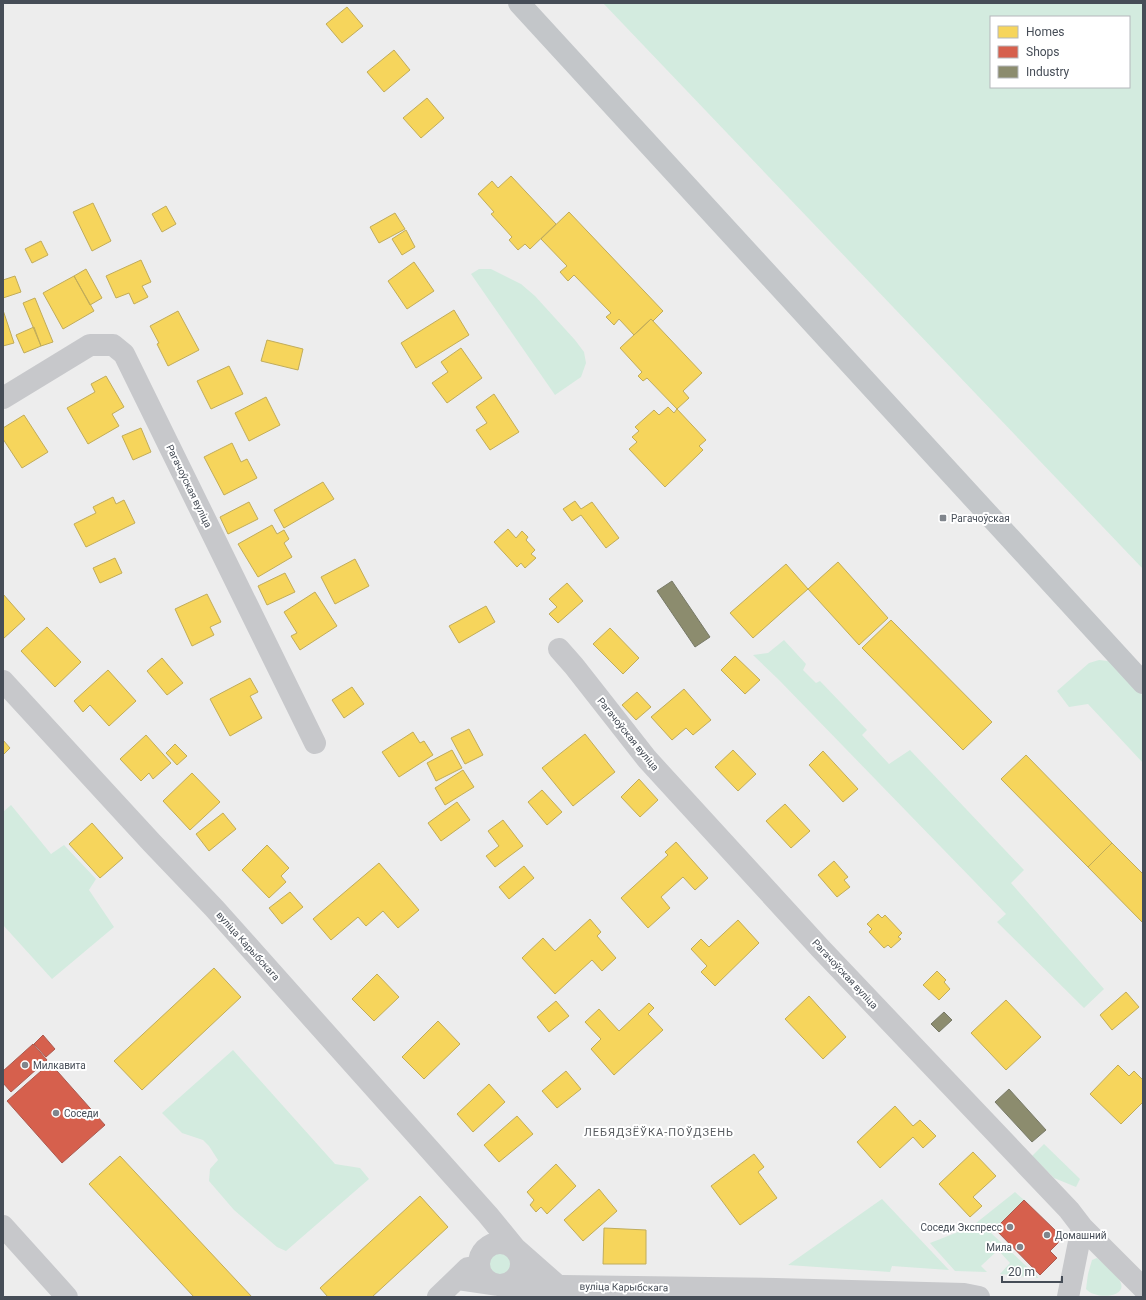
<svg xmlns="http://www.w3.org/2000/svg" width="1146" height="1300" font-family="Roboto,sans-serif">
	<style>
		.green { fill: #d3ebdf; fill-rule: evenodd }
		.homes { fill: #f6d55c; stroke: #c1ac5a }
		.shops { fill: #d6604d; stroke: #ab5a50 }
		.industry { fill: #8c8c6e; stroke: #777967 }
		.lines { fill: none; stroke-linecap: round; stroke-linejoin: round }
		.minor { stroke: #c7c8cb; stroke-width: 22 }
		.major { stroke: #c3c6c9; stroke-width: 22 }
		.poi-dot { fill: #80858c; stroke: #fff; stroke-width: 1.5 }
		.labels { text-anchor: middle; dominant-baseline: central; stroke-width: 4; stroke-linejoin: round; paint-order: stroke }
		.street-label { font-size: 10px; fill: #464d57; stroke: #fff }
		.poi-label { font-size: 10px; fill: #464d57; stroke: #fff; text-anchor: start }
		.neighbourhood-label { font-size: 11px; letter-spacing: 1px; fill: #595c60; stroke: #fff }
	</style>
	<rect width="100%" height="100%" fill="#ededed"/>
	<path class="green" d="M 603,3 L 1143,3 L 1143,569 ZM 991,17 L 1129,17 L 1129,87 L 991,87 Z
		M 479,269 L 491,269 L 521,284 L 535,296 L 575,340 L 584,352 L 586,363 L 581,377 L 555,395 L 471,274 Z
		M 784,640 L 806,664 L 803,670 L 816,683 L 820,681 L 867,730 L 862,735 L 889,764 L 910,750 L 1024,870 L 1011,883 L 1104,989 L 1084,1008 L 997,922 L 1006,914 L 779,680 L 753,655 L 768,653 Z
		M 1099,660 L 1108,661 L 1114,665 L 1143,696 L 1143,763 L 1088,704 L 1069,707 L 1057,691 L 1089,663 Z
		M 11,805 L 51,854 L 64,845 L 96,879 L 89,890 L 114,927 L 52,979 L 3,925 L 3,812 Z
		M 233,1050 L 335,1164 L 360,1168 L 369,1179 L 286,1251 L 277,1247 L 234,1210 L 209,1181 L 210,1169 L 218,1160 L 209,1146 L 203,1140 L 182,1133 L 162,1113 Z
		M 1044,1144 L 1080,1179 L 1076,1187 L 1054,1178 L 1032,1156 Z
		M 1015,1192 L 1024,1200 L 991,1233 L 1039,1278 L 1000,1274 L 1010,1263 L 998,1250 L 981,1266 L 987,1272 L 955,1271 L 930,1243 L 971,1227 Z
		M 882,1199 L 949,1270 L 892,1266 L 890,1272 L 788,1265 Z
		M487 1263a12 12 0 1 1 24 0a12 12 0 1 1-24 0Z
		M 1097,1258 C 1103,1263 1116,1274 1120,1281 C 1129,1298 1095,1300 1086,1289 L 1088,1274 L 1092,1260 Z"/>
	<path class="homes" d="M 347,7 L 363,26 L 342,43 L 326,24 Z
		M 394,50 L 410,70 L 384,92 L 367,72 Z
		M 427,98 L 444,118 L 421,138 L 403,118 Z
		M 511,176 L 556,224 L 530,249 L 525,244 L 518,250 L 509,240 L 512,237 L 491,214 L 494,212 L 478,194 L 492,181 L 498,188 Z
		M 93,203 L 111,241 L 92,251 L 73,212 Z
		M 166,206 L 176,224 L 162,232 L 152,214 Z
		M 569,212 L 663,311 L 653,321 L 651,319 L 634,335 L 619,319 L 614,325 L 606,317 L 611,313 L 574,275 L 568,281 L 560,272 L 567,266 L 541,239 Z
		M 395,213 L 405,229 L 379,243 L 370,227 Z
		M 406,230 L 415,247 L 402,255 L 392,239 Z
		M 41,241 L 48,255 L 32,263 L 25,249 Z
		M 141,260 L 151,282 L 142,286 L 148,297 L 134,304 L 129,293 L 116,298 L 106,276 Z
		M 414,262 L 434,291 L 407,309 L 388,281 Z
		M 86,269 L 102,298 L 90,305 L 74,276 Z
		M 15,276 L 21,292 L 3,298 L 3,280 Z
		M 74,276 L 94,311 L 63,329 L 43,293 Z
		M 35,298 L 53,342 L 41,346 L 23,303 Z
		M 3,310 L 14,343 L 3,346 Z
		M 454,310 L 469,335 L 416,368 L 401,343 Z
		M 178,311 L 199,350 L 168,366 L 157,344 L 159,343 L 150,326 Z
		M 651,319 L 702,373 L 683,391 L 689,398 L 677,409 L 647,378 L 643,381 L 638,376 L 642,372 L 620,348 Z
		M 34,327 L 41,346 L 24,353 L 16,335 Z
		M 267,340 L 303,349 L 298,370 L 261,361 Z
		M 461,348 L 482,378 L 447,403 L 432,383 L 448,372 L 441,362 Z
		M 229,366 L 243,394 L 211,409 L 197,381 Z
		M 106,376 L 124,407 L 112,414 L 119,426 L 88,444 L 67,408 L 95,392 L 91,384 Z
		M 494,394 L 519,432 L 490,450 L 476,430 L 487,423 L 476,407 Z
		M 266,397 L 280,425 L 249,441 L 235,413 Z
		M 668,407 L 674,413 L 677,409 L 706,440 L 699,446 L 703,450 L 665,487 L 629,449 L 637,442 L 632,437 L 639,431 L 635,427 L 654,410 L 659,415 Z
		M 24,415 L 48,452 L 22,468 L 3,439 L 3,428 Z
		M 141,428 L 151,452 L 133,460 L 122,436 Z
		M 232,443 L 241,462 L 247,459 L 257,478 L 224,495 L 204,457 Z
		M 323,482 L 334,499 L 284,528 L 274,510 Z
		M 113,497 L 116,504 L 124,500 L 135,523 L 86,547 L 74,524 L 96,513 L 93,507 Z
		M 575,501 L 581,509 L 592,502 L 619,538 L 606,548 L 581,515 L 572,521 L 563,509 Z
		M 249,502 L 258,519 L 228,534 L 220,517 Z
		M 272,525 L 277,534 L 284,530 L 289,539 L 284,543 L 292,557 L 258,577 L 238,544 Z
		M 508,529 L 516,538 L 522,531 L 528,537 L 526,540 L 535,550 L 531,554 L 536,558 L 525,568 L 521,563 L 517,567 L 494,542 Z
		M 115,558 L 122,573 L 100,583 L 93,568 Z
		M 355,559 L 369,586 L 335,604 L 321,577 Z
		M 838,562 L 888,618 L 859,645 L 808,589 Z
		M 786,564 L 808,589 L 753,638 L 730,613 Z
		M 285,573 L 295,592 L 267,605 L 258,586 Z
		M 567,583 L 583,601 L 558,623 L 549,614 L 557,607 L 549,599 Z
		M 315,592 L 337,626 L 300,650 L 291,636 L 297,633 L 284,612 Z
		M 3,594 L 25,619 L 3,639 Z
		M 207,594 L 221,622 L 210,627 L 214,635 L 192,646 L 175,609 Z
		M 486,606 L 495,622 L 459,643 L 449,626 Z
		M 891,620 L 992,722 L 963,750 L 862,648 Z
		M 47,627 L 81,662 L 55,687 L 21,651 Z
		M 610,628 L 639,658 L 623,674 L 593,644 Z
		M 735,656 L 760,680 L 745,694 L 721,670 Z
		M 162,658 L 183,683 L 167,695 L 147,671 Z
		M 108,670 L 136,701 L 109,726 L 90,705 L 83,712 L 74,701 Z
		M 250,678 L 258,692 L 250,696 L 262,718 L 230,736 L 210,699 Z
		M 352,687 L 364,704 L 344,718 L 332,700 Z
		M 684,689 L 711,720 L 693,735 L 686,728 L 672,740 L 651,717 Z
		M 637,692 L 651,707 L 636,720 L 622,705 Z
		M 469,729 L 483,755 L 465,764 L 451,738 Z
		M 413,732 L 420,743 L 424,741 L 433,755 L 399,777 L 382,752 Z
		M 585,734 L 615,772 L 573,806 L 542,768 Z
		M 146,735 L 171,763 L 153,779 L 149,773 L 141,781 L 120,759 Z
		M 3,740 L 10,748 L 3,755 Z
		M 175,744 L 187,756 L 177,765 L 166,753 Z
		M 452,750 L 462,768 L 436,781 L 427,763 Z
		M 733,750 L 756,774 L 738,791 L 715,767 Z
		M 823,751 L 858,789 L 843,802 L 809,765 Z
		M 1026,755 L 1112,843 L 1088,867 L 1001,779 Z
		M 463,770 L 474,787 L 445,805 L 435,788 Z
		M 192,773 L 220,802 L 190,830 L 163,801 Z
		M 639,779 L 658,800 L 640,817 L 621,797 Z
		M 542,790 L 562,812 L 547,825 L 528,802 Z
		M 457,802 L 470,820 L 441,841 L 428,823 Z
		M 785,804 L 810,831 L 791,848 L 766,821 Z
		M 223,813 L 236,829 L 209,851 L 196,834 Z
		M 503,820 L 523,846 L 495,867 L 486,856 L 499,846 L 488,831 Z
		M 92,823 L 123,858 L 100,878 L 69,844 Z
		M 676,842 L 708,878 L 695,890 L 683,877 L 661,897 L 670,908 L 648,928 L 621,898 L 668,855 L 665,852 Z
		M 1112,843 L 1143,874 L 1143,923 L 1088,867 Z
		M 267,845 L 289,868 L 281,876 L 286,882 L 269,898 L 242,870 Z
		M 834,861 L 848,877 L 844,880 L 850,887 L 837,897 L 818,875 Z
		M 379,863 L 419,910 L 398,928 L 383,911 L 366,926 L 358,917 L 331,940 L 313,919 Z
		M 524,866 L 534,878 L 509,899 L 499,887 Z
		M 290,892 L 303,907 L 282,924 L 269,908 Z
		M 878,914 L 882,918 L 885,915 L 902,933 L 898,937 L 901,939 L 891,948 L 888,945 L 884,948 L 869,932 L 872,929 L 867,924 Z
		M 590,919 L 601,932 L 597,936 L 616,958 L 602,971 L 592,960 L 555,994 L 522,958 L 543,938 L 555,951 Z
		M 738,920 L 759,943 L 715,986 L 701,972 L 707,966 L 691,949 L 701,939 L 709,947 Z
		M 214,968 L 241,997 L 142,1090 L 114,1061 Z
		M 937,971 L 946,980 L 944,982 L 950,989 L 939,1000 L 923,985 Z
		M 377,974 L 399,997 L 374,1021 L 352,999 Z
		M 1126,992 L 1139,1007 L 1112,1030 L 1100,1015 Z
		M 809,996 L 846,1037 L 823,1059 L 785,1019 Z
		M 1006,1000 L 1041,1037 L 1006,1070 L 971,1033 Z
		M 556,1001 L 569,1016 L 549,1032 L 537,1017 Z
		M 649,1003 L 654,1008 L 648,1014 L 663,1030 L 614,1075 L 591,1049 L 601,1039 L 585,1022 L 599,1009 L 619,1031 Z
		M 438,1021 L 460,1044 L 424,1079 L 402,1057 Z
		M 1118,1065 L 1129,1076 L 1134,1071 L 1143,1080 L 1143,1102 L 1121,1124 L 1090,1094 Z
		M 566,1071 L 581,1089 L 557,1108 L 542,1091 Z
		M 489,1084 L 505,1102 L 473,1132 L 457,1114 Z
		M 895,1106 L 913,1126 L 920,1120 L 936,1136 L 923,1148 L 913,1137 L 880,1168 L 857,1142 Z
		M 517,1116 L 533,1134 L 499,1162 L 484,1145 Z
		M 973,1152 L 996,1176 L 973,1197 L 982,1206 L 970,1217 L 939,1184 Z
		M 754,1154 L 764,1167 L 758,1172 L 777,1198 L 740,1225 L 711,1186 Z
		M 120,1156 L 252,1297 L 194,1297 L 89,1184 Z
		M 556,1164 L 576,1186 L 547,1214 L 541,1207 L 536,1212 L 530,1205 L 534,1200 L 527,1192 Z
		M 599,1189 L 617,1211 L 583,1241 L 564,1220 Z
		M 420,1196 L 448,1227 L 372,1297 L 328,1297 L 320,1288 Z
		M 604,1228 L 646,1230 L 646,1264 L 603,1264 Z"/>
	<path class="shops" d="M 43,1035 L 55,1049 L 46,1057 L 34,1044 Z
		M 33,1044 L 47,1060 L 11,1092 L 3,1083 L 3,1071 Z
		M 50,1063 L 105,1125 L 62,1163 L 7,1101 Z
		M 1024,1200 L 1058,1233 L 1058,1243 L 1050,1251 L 1057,1258 L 1040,1275 L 995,1229 Z"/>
	<path class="industry" d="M 672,581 L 710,637 L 695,647 L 657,591 Z
		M 944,1012 L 952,1020 L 939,1032 L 931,1024 Z
		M 1009,1089 L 1046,1130 L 1032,1142 L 995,1102 Z"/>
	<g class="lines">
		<path class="minor" d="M 3,398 L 90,345 L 113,345 L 124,354 L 315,743
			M 559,649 L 574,666 L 647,759 L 820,948 L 1069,1210 L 1082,1227 L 1143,1288
			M 3,681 L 152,843 L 214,908 L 488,1215 L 515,1248 L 557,1285
			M 3,1226 L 67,1297
			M479 1264a21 21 0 1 1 42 0a21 21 0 1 1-42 0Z
			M 458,1279 L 499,1285 L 776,1289 L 964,1294 L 979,1297
			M 438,1297 L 468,1268
			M 1068,1297 L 1082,1227"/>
		<path class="major" d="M 519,3 L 1143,683"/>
	</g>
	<g class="poi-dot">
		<rect x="939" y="514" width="8" height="8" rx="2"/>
		<circle cx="25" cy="1065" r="4"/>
		<circle cx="56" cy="1113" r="4"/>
		<circle cx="1010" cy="1227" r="4"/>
		<circle cx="1047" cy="1235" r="4"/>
		<circle cx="1020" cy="1247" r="4"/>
	</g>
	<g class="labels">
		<g class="street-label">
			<text transform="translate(189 486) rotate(64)">Рагачоўская вуліца</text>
			<text transform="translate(628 734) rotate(51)">Рагачоўская вуліца</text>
			<text transform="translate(248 946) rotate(48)">вуліца Карыбскага</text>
			<text transform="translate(845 974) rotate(47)">Рагачоўская вуліца</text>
			<text transform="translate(624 1287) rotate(1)">вуліца Карыбскага</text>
		</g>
		<g class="poi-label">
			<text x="951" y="518">Рагачоўская</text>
			<text x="33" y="1065">Милкавита</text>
			<text x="64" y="1113">Соседи</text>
			<text x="1002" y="1227" text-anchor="end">Соседи Экспресс</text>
			<text x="1055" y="1235">Домашний</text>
			<text x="1012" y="1247" text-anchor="end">Мила</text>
		</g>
		<g class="neighbourhood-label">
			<text x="659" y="1132">ЛЕБЯДЗЁЎКА-ПОЎДЗЕНЬ</text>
		</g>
	</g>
	<rect width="1146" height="1300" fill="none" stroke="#464d57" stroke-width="8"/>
	<rect x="990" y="16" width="140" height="72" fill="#ffffff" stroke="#b5b8bc"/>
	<rect x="998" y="26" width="20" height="12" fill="#f6d55c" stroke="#b5b8bc"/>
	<text x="1026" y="36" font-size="12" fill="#464d57">Homes</text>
	<rect x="998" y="46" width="20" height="12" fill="#d6604d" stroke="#b5b8bc"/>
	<text x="1026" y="56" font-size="12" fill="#464d57">Shops</text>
	<rect x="998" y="66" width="20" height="12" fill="#8c8c6e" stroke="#b5b8bc"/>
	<text x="1026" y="76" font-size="12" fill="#464d57">Industry</text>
	<path d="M1002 1276v6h60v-6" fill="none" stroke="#464d57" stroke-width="2"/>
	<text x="1008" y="1276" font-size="12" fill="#464d57" stroke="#ffffff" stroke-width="3" paint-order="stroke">20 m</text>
</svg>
